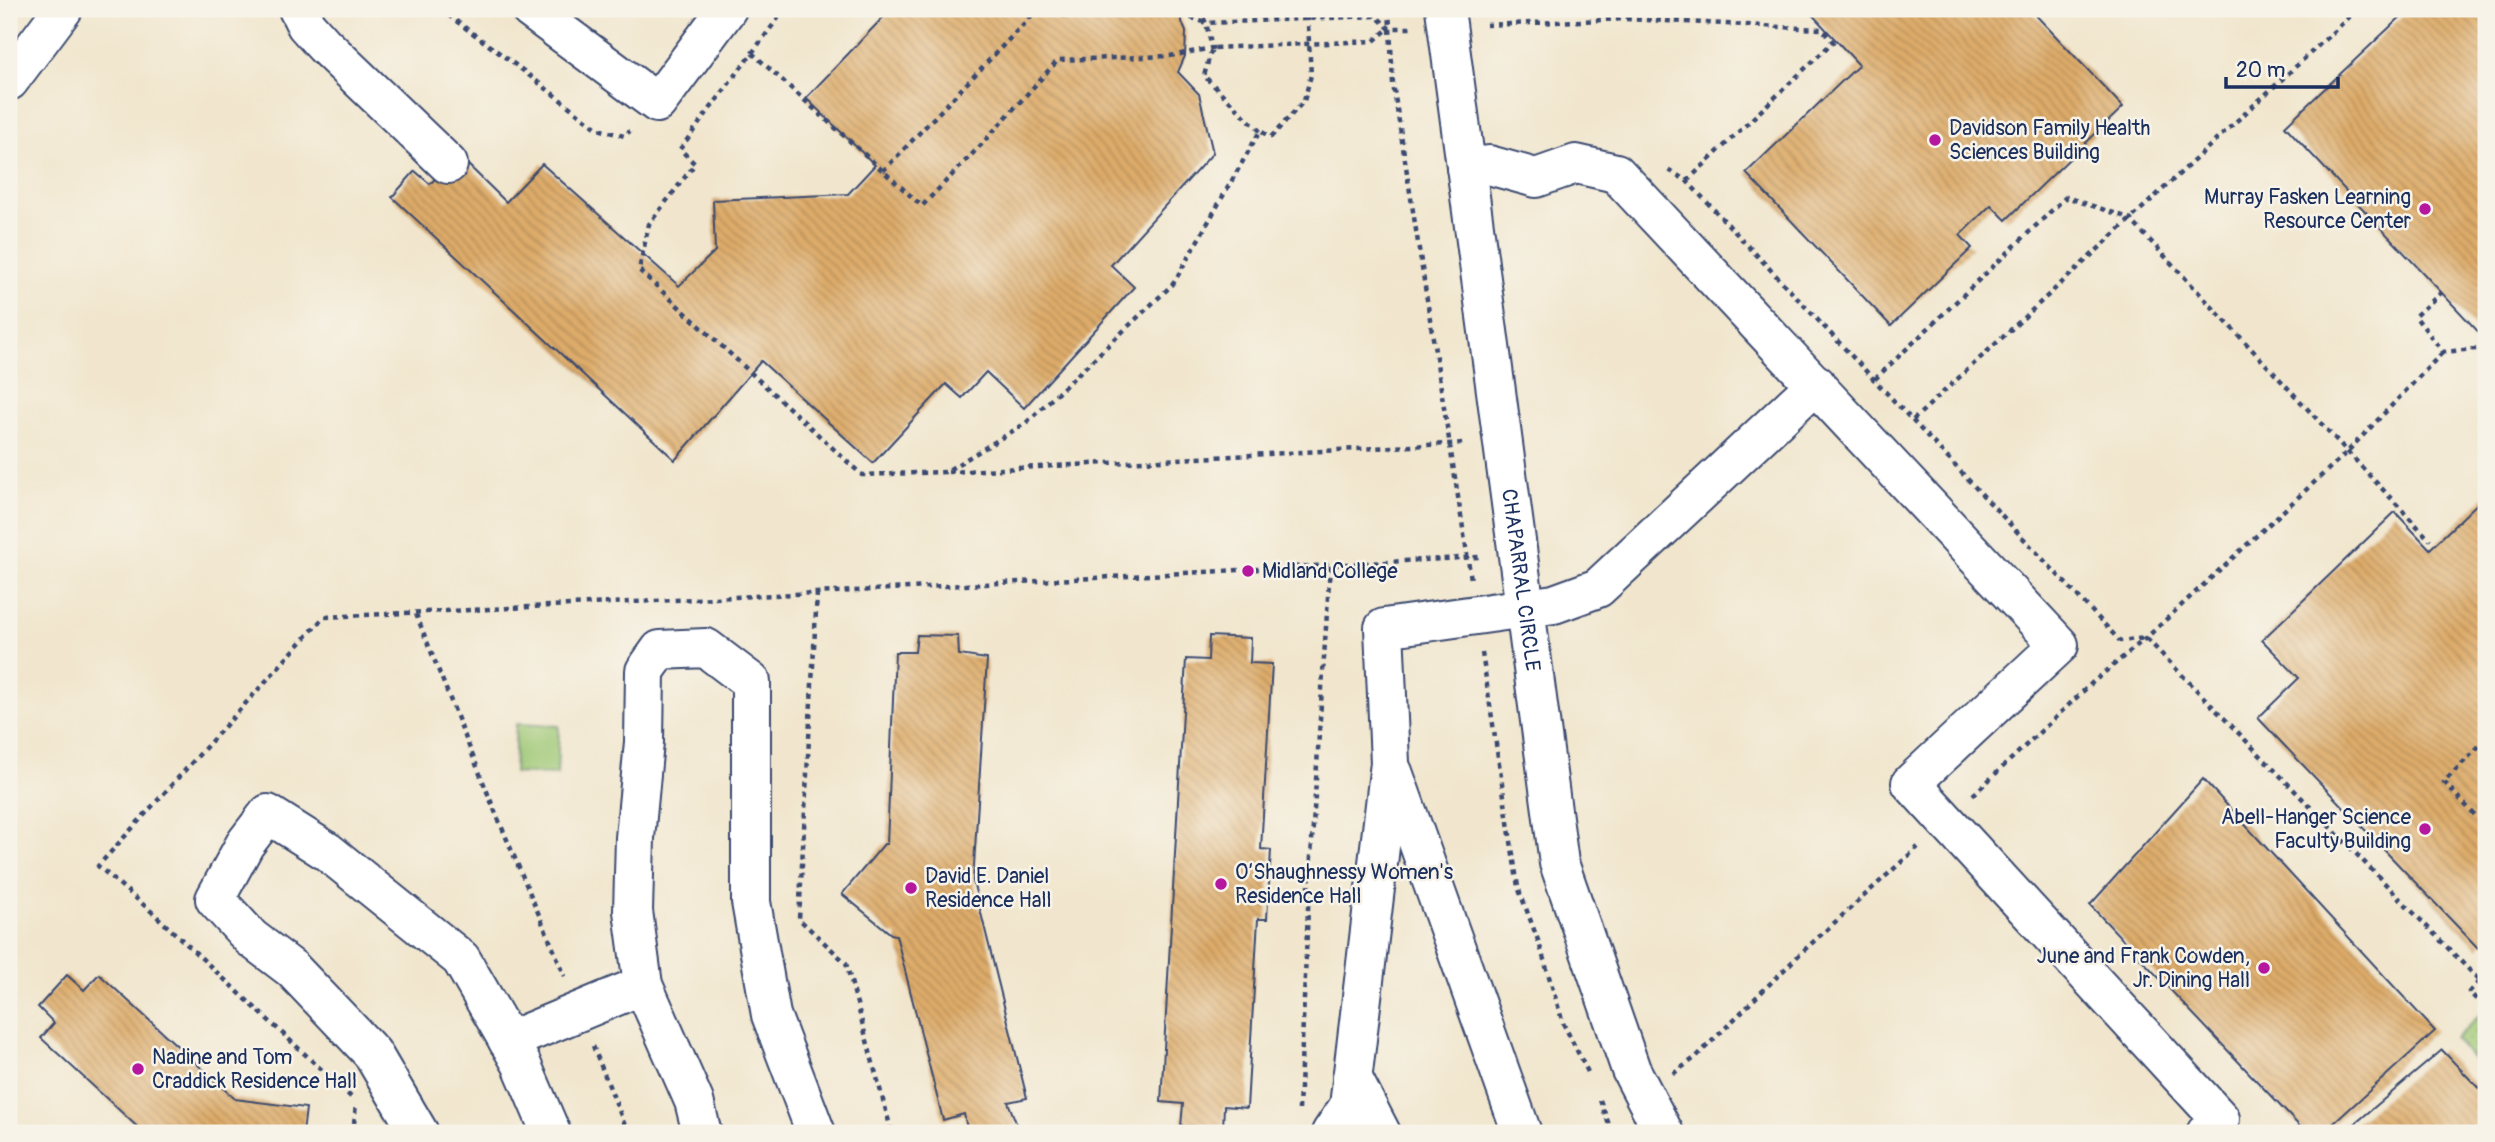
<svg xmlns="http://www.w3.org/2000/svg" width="2495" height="1142" font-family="Pangolin,sans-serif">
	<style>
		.green { fill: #9dc773; stroke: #5c7b68; stroke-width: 2 }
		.park { fill: url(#park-dots); stroke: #5c7b68; stroke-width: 2 }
		.building { fill: url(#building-back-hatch) }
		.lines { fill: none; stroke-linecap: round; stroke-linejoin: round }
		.minor-casing { stroke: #3b4a6f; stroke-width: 42 }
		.path { stroke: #3b4a6f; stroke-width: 4.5; stroke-dasharray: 5 5; stroke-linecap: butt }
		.minor { stroke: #fff; stroke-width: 38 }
		.poi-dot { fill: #b5179e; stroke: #f7f3e8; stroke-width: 2.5 }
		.labels { text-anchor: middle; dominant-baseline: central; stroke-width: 5; stroke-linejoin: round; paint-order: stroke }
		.poi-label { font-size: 21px; fill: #1b2f5e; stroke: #f7f3e8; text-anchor: start }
		.street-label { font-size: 21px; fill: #1b2f5e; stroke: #f7f3e8 }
	</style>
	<defs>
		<pattern id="park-dots" width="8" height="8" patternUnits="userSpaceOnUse" patternTransform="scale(1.75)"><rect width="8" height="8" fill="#9dc773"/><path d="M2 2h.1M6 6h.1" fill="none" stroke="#7fa262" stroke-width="1.8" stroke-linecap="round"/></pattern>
		<pattern id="building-back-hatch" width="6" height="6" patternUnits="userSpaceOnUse" patternTransform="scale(1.75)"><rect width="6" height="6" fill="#deac69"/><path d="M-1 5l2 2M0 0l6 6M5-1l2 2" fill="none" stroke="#b38c5a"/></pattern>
	</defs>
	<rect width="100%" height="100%" fill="#f7f3e8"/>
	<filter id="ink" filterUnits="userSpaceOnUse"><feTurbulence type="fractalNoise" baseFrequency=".0143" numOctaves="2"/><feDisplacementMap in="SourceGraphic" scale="14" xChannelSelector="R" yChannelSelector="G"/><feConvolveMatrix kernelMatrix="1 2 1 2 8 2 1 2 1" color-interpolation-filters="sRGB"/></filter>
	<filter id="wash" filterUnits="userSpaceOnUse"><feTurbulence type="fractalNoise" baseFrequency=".00686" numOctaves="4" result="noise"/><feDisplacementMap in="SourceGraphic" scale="28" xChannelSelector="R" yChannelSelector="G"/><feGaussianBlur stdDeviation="1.57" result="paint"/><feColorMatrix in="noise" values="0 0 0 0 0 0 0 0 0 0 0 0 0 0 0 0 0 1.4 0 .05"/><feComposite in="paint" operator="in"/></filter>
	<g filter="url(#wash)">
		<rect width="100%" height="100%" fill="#f1e6cd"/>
		<path class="green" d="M 516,724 L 559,726 L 557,775 L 514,773 Z"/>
		<path class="park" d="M 2486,1009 L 2486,1073 L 2455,1039 Z"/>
		<g id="blocks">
			<path class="building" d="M 891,9 L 1177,9 L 1186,32 L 1185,56 L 1178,72 L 1199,94 L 1213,153 L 1111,265 L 1134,287 L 1024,408 L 986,372 L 962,398 L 946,384 L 873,463 L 761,361 L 675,460 L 392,197 L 415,171 L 430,184 L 458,155 L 506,202 L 542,164 L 679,286 L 715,251 L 713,200 L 848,194 L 875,165 L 806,98 Z
				M 1807,9 L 2030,9 L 2123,107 L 2006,220 L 1991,205 L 1960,235 L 1972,248 L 1891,326 L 1746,173 L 1859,65 Z
				M 2409,9 L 2486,9 L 2486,340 L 2285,126 Z
				M 2486,495 L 2486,940 L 2478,948 L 2258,718 L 2299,678 L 2262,640 L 2395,512 L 2430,549 Z
				M 917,635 L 958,636 L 959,655 L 987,659 L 973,881 L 1027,1098 L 1008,1102 L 1017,1125 L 984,1133 L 968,1133 L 964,1114 L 943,1120 L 896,935 L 891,934 L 842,894 L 884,844 L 887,844 L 895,652 L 915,652 Z
				M 1209,636 L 1251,638 L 1250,663 L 1272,664 L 1261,849 L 1271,850 L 1267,919 L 1258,919 L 1247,1108 L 1224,1106 L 1223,1128 L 1181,1126 L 1183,1104 L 1161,1102 L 1186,659 L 1208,660 Z
				M 2203,779 L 2435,1031 L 2323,1133 L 2306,1133 L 2090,905 Z
				M 99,974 L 235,1099 L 306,1108 L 303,1133 L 144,1133 L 41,1038 L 54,1023 L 38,1007 L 67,975 L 84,990 Z
				M 2442,1050 L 2486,1096 L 2486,1133 L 2344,1133 Z"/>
		</g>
	</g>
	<g filter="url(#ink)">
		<use href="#blocks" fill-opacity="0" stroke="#3b4a6f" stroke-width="2"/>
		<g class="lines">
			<g class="minor-casing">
				<g id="minor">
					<path d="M 298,9 L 306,25 L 324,45 L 448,164"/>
					<path d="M 530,9 L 657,103 L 727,9"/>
					<path id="s1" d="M 1445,9 L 1559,863 L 1631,1070 L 1664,1133"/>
					<path d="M 9,81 L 63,9"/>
					<path d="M 1466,168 L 1489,165 L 1536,178 L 1576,164 L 1616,173 L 2059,645 L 1911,783 L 2220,1119 L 2206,1133"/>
					<path d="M 1393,772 L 1522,1133"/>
					<path d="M 508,1041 L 643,985"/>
					<path d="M 1352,1077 L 1381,1133"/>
					<path d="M 419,1133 L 372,1053 L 292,969 L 251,938 L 215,899 L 245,844 L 268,814 L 328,852 L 461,959 L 521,1063 L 551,1133"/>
					<path d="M 702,1133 L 694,1101 L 643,985 L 633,911 L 635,838 L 644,742 L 645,671 L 660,650 L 706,648 L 751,682 L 751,902 L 771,1015 L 816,1133"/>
					<path d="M 1331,1133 L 1349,1106 L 1390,763 L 1384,628 L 1554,604 L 1598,588 L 1816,384"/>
				</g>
			</g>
			<path class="path" d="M 440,9 L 521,69 L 598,129 L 624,136 L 630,131
				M 785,9 L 680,149 L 695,164 L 649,224 L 639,270 L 862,475 L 945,472 L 1026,423 L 1173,284 L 1260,131 L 1271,137 L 1304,101 L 1311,75 L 1307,9
				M 1199,9 L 1206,23 L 1376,16 L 1389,28 L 1411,28
				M 1389,9 L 1393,84 L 1471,579
				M 1486,25 L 1626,19 L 1822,29 L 1833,42 L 1687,181
				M 752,53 L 922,206 L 980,146 L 1058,60 L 1170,56 L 1212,48 L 1206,23 C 1159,4 1107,13 1058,16 L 1049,9
				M 1260,131 L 1204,76 L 1212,48 L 1374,41 L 1389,28
				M 1669,170 L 1687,181 L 2120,641 L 2146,638 L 2480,981
				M 883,171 L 1038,9
				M 2442,292 L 2415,316 L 2443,352 L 2486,348
				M 1875,379 L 2066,197 L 2129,218 L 2430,540
				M 1913,420 L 2358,9
				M 948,472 L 1464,443
				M 817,593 L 799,919 L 846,963 L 892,1133
				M 416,614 L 494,809 L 565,976
				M 1482,653 L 1518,887 L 1539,943 L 1563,1023 L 1590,1076
				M 2486,739 L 2444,782 L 2486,827
				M 1973,795 L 2093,682 L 2146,638 L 2347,452 L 2443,352
				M 2486,974 L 2469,992 L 2486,1009
				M 593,1046 L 628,1133
				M 1673,1074 L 1696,1057 L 1802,952 L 1918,847
				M 351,1097 L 152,912 L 98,866 L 324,617 L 817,593 L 1479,557
				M 1600,1100 L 1612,1133
				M 1299,1110 L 1309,887 L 1330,566
				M 353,1133 L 356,1104"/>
			<use href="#minor" class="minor"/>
		</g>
	</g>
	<g class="poi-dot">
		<circle cx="1935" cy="140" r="7"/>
		<circle cx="2425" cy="209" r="7"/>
		<circle cx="1248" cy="571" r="7"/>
		<circle cx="2425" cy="829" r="7"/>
		<circle cx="1221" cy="884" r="7"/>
		<circle cx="911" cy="888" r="7"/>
		<circle cx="2264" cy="968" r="7"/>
		<circle cx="138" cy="1069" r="7"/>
	</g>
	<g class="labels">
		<g class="poi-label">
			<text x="1949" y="128">Davidson Family Health<tspan x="1949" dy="24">Sciences Building</tspan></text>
			<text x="2411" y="197" text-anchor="end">Murray Fasken Learning<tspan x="2411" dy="24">Resource Center</tspan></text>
			<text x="1262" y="571">Midland College</text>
			<text x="2411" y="817" text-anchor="end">Abell-Hanger Science<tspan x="2411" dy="24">Faculty Building</tspan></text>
			<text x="1235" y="872">O’Shaughnessy Women's<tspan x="1235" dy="24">Residence Hall</tspan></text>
			<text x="925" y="876">David E. Daniel<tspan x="925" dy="24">Residence Hall</tspan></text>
			<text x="2250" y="956" text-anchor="end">June and Frank Cowden,<tspan x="2250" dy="24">Jr. Dining Hall</tspan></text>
			<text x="152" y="1057">Nadine and Tom<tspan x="152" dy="24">Craddick Residence Hall</tspan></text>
		</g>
		<g class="street-label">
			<text stroke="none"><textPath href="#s1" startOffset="576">CHAPARRAL CIRCLE</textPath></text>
		</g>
	</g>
	<rect width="2495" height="1142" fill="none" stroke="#f7f3e8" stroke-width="35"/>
	<path d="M2226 77v10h112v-10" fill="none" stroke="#1b2f5e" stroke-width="3.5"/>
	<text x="2236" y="77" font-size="21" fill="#1b2f5e" stroke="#f7f3e8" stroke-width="5" paint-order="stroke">20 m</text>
</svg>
